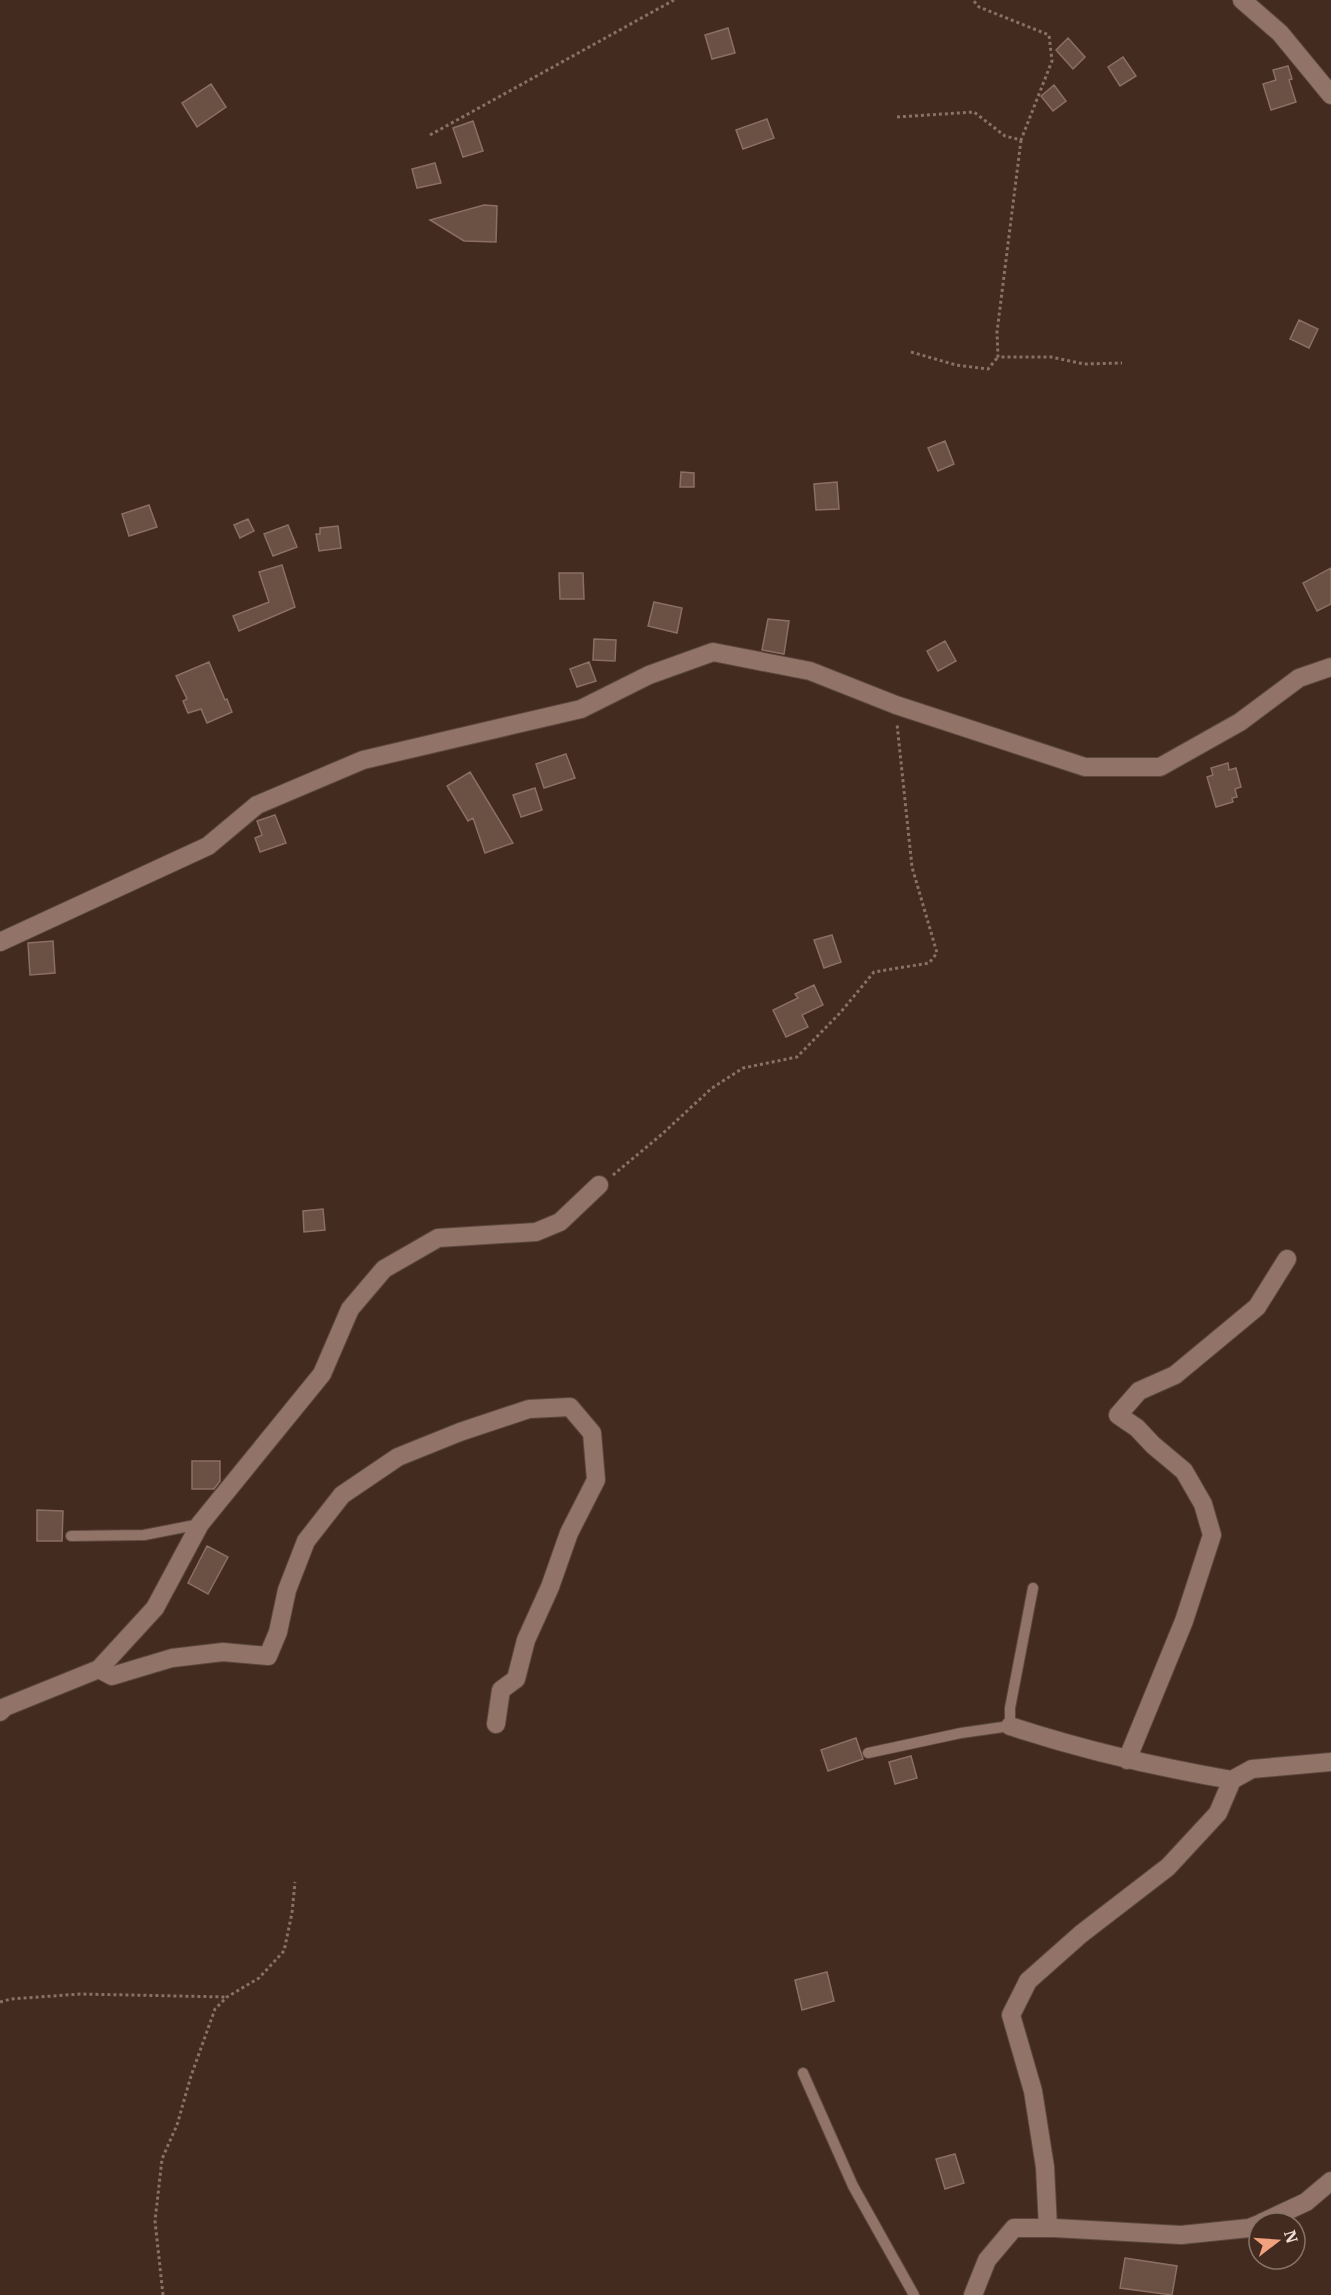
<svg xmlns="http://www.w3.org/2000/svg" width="1331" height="2295" font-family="'IBM Plex Serif',serif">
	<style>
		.building { fill: #6b5044; stroke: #8b6f62; stroke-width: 1.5 }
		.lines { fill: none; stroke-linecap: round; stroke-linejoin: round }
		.service-casing { stroke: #5c483e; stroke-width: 12 }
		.minor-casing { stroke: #5c483e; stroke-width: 20 }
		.path { stroke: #877168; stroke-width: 3; stroke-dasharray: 3 3; stroke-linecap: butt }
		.service { stroke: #917467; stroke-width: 10 }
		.minor { stroke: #917467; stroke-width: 18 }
	</style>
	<rect width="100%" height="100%" fill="#442b20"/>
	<path class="building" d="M 728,28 L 735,53 L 712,59 L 705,35 Z
		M 1068,38 L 1085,57 L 1073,69 L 1056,50 Z
		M 1123,57 L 1136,76 L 1120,86 L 1108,67 Z
		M 1288,66 L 1292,79 L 1289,80 L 1296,102 L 1271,110 L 1263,84 L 1276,80 L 1273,70 Z
		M 211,84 L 226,107 L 197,127 L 182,103 Z
		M 1054,85 L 1066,101 L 1053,111 L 1041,96 Z
		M 767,119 L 774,138 L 743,149 L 736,130 Z
		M 473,121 L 483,151 L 463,157 L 453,128 Z
		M 435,163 L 441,183 L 417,188 L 412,169 Z
		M 484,205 L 497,206 L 496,242 L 464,241 L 430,220 Z
		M 1299,320 L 1318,329 L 1309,348 L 1290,339 Z
		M 945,441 L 954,464 L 938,471 L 928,448 Z
		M 681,472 L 694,473 L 694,487 L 680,487 Z
		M 837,482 L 839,509 L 816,510 L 814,484 Z
		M 149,505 L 157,527 L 129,536 L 122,514 Z
		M 248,519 L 254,531 L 240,538 L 234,525 Z
		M 288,525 L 297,547 L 273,556 L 264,534 Z
		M 338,526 L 341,548 L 319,551 L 316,534 L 320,534 L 320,528 Z
		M 282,565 L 295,607 L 239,631 L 233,616 L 269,602 L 259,572 Z
		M 1331,568 L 1331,604 L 1317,611 L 1303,583 Z
		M 559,573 L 583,573 L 584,599 L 560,599 Z
		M 654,602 L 682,608 L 677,633 L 648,626 Z
		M 768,619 L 789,621 L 784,654 L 762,650 Z
		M 594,639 L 616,640 L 615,661 L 593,660 Z
		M 945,641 L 956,661 L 938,671 L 927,651 Z
		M 209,662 L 225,700 L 227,699 L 232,712 L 207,723 L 201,709 L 188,713 L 183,701 L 187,699 L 176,676 Z
		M 589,662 L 596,681 L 577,687 L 570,669 Z
		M 566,754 L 575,778 L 544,788 L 536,764 Z
		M 1228,763 L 1229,770 L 1236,768 L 1241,787 L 1235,789 L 1237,797 L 1232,798 L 1233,802 L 1216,807 L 1207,777 L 1213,775 L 1211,768 Z
		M 470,772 L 513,843 L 485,853 L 473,818 L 468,821 L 447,786 Z
		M 535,788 L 542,810 L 521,817 L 513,795 Z
		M 275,815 L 286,843 L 260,852 L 255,838 L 262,835 L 257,821 Z
		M 832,935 L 841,962 L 824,968 L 814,940 Z
		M 53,941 L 55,973 L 30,975 L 28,943 Z
		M 814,985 L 823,1005 L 802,1015 L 808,1027 L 786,1037 L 773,1010 L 798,998 L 795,994 Z
		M 323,1209 L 325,1230 L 304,1232 L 303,1211 Z
		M 192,1461 L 220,1461 L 220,1481 L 214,1489 L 192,1489 Z
		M 37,1510 L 63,1511 L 62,1541 L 37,1541 Z
		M 207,1546 L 228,1557 L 208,1594 L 188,1583 Z
		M 856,1738 L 863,1759 L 828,1771 L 821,1750 Z
		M 911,1756 L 917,1778 L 895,1784 L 889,1762 Z
		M 827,1972 L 834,2001 L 802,2010 L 795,1980 Z
		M 955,2154 L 964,2183 L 945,2189 L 936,2159 Z
		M 1125,2258 L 1177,2266 L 1172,2295 L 1120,2288 Z"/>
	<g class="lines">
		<g class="service-casing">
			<path id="service" d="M 71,1536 L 144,1535 L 200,1524
				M 868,1753 L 961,1733 L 1010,1726 L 1010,1708 L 1033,1588
				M 803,2073 L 853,2186 L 914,2295"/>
		</g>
		<g class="minor-casing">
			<path id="minor" d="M 1242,0 L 1280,33 L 1331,95
				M 0,942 L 208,846 L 257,805 L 363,760 L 581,709 L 649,675 L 713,652 L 810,671 L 896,705 L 1085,767 L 1160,767 L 1240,722 L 1299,678 L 1331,667
				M 99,1669 L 112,1676 L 172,1658 L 223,1652 L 268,1656 L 278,1632 L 287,1590 L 306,1541 L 342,1495 L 398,1457 L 460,1432 L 529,1409 L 570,1407 L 592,1433 L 596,1480 L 569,1533 L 550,1587 L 526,1640 L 516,1679 L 501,1690 L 496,1724
				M 0,1712 L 5,1707 L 99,1669 L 155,1608 L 200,1524 L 322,1374 L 350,1309 L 384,1269 L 438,1238 L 536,1232 L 560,1222 L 599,1185
				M 1010,1726 C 1083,1750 1156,1767 1232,1780
				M 1127,1760 L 1184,1621 L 1212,1535 L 1203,1504 L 1184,1471 L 1153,1445 L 1137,1428 L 1118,1415 L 1139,1391 L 1175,1375 L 1257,1307 L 1287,1259
				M 1261,2223 L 1306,2202 L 1331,2181
				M 1048,2228 L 1045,2167 L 1033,2091 L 1011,2015 L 1028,1981 L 1081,1934 L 1168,1867 L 1218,1813 L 1232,1780 L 1252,1769 L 1331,1762
				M 973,2295 L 987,2260 L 1014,2228 L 1054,2228 L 1181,2235 L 1249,2228 L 1259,2224"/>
		</g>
		<path class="path" d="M 897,117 L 974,112 L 1005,136 L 1021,140 L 1052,61 L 1049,35 L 979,7 L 973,0
			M 430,135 L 674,0
			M 1021,140 L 997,332 L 998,357 L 1051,357 L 1084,364 L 1122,363
			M 911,352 L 956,365 L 988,369 L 998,357
			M 613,1175 L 661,1135 L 712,1088 L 743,1068 L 797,1057 L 840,1013 L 874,972 L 929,963 L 937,953 L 912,867 L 897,724
			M 0,2002 L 11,1999 L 80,1994 L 226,1997
			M 163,2295 L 155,2221 L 162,2159 L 177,2125 L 191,2076 L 215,2009 L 227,1997 L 259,1978 L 284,1951 L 292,1913 L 295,1882"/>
		<use href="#service" class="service"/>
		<use href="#minor" class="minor"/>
	</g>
	<g transform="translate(1277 2241) rotate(73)"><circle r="28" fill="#442b20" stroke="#887369" stroke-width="1.5"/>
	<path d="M0-4.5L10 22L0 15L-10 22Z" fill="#f1a17d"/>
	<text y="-9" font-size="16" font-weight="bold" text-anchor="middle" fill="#efded7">N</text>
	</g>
</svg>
